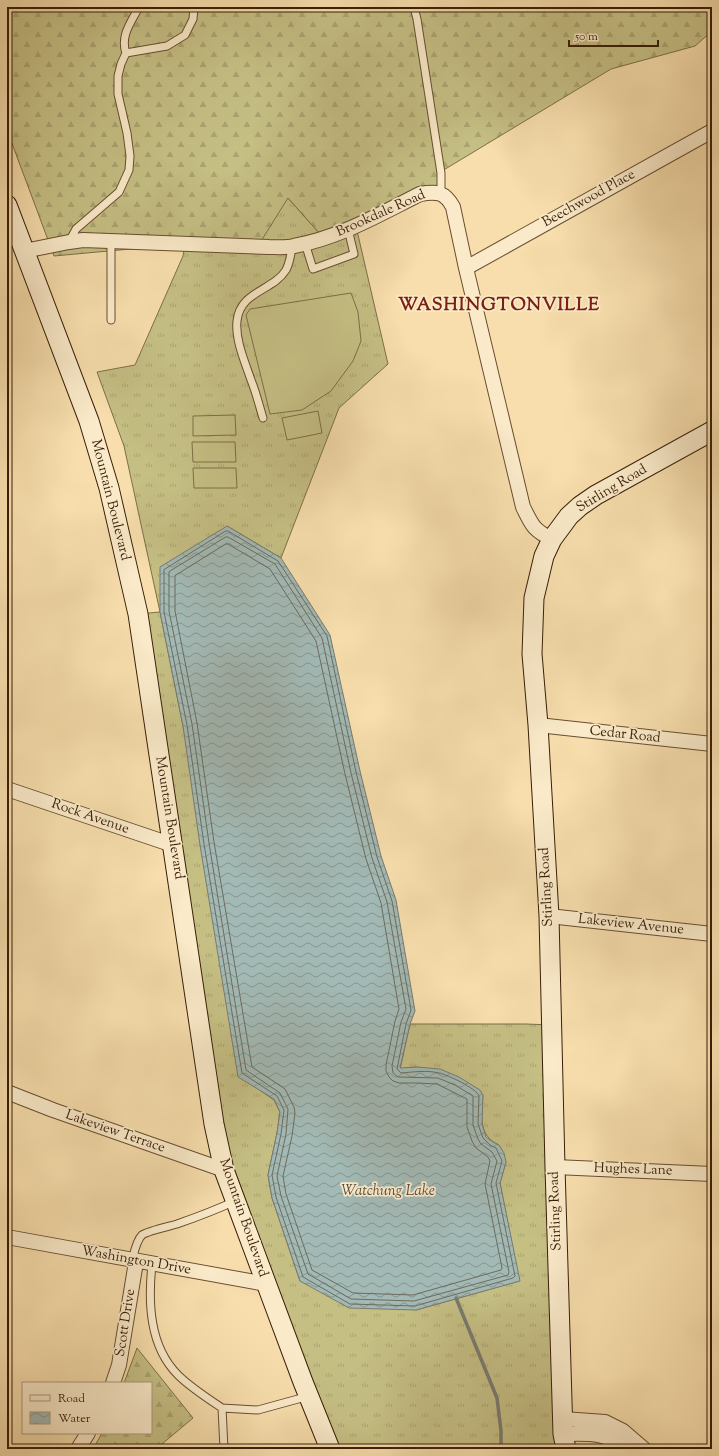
<svg xmlns="http://www.w3.org/2000/svg" width="719" height="1456" font-family="'Sorts Mill Goudy',serif">
	<style>
		.grass { fill: url(#grass-tufts); stroke: #7e6e46 }
		.forest { fill: url(#forest-firs); stroke: #7e6e46 }
		.garden { fill: #c5bf84; stroke: #7e6e46 }
		.water { fill: url(#water-waves); stroke: #787b70 }
		.lines { fill: none; stroke-linecap: round; stroke-linejoin: round }
		.shore { stroke: #6d6c5e; stroke-width: 1 }
		.stream { stroke: #787b70; stroke-width: 3.5 }
		.lane-casing { stroke: #684e31; stroke-width: 9 }
		.street-casing { stroke: #684e31; stroke-width: 16 }
		.secondary-casing { stroke: #381e08; stroke-width: 21 }
		.lane { stroke: #faeac9; stroke-width: 7 }
		.street { stroke: #faeac9; stroke-width: 14 }
		.secondary { stroke: #faeac9; stroke-width: 19 }
		.labels { text-anchor: middle; dominant-baseline: central; stroke-width: 3.5; stroke-linejoin: round; paint-order: stroke }
		.street-label { font-size: 14px; fill: #381e08; stroke: #faeac9 }
		.water-label { font-size: 15px; font-style: italic; fill: #584c3c; stroke: #faeac9 }
		.district-label { font-size: 18px; font-weight: bold; letter-spacing: 1px; fill: #7a1f14; stroke: #faeac9 }
	</style>
	<defs>
		<pattern id="grass-tufts" width="24" height="20" patternUnits="userSpaceOnUse"><rect width="24" height="20" fill="#c5bf84"/><path d="M3 7l-1-3M5 7V3M7 7l1-3M15 17l-1-3M17 17v-4M19 17l1-3" fill="none" stroke="#aaa470"/></pattern>
		<pattern id="forest-firs" width="22" height="20" patternUnits="userSpaceOnUse"><rect width="22" height="20" fill="#c5bf84"/><path d="M5 1l3.5 6h-7zM16 11l3.5 6h-7z" fill="#aaa470"/></pattern>
		<pattern id="water-waves" width="16" height="10" patternUnits="userSpaceOnUse"><rect width="16" height="10" fill="#a2b9b5"/><path d="M0 5q4-4 8 0t8 0" fill="none" stroke="#859691"/></pattern>
	</defs>
	<rect width="100%" height="100%" fill="#f7deac"/>
	<filter id="stains"><feTurbulence type="fractalNoise" baseFrequency=".005" numOctaves="4"/><feColorMatrix values="0 0 0 0 .2 0 0 0 0 .09 0 0 0 0 .02 0 0 0 .5 -.17"/></filter>
	<radialGradient id="worn" r=".72"><stop offset=".6" stop-color="#630" stop-opacity="0"/><stop offset="1" stop-color="#630" stop-opacity=".3"/></radialGradient>
	<path class="grass" d="M 288,198 L 321,235 L 355,222 L 388,364 L 339,408 L 281,558 L 227,526 L 160,612 L 183,726 L 261,1091 L 274,1100 L 280,1112 L 277,1133 L 268,1175 L 272,1198 L 300,1281 L 416,1310 L 519,1281 L 500,1183 L 506,1162 L 499,1145 C 478,1136 481,1115 483,1095 L 417,1067 L 400,1069 L 410,1024 L 526,1024 L 552,1025 L 563,1434 L 554,1449 L 330,1449 L 224,1170 L 138,614 L 160,612 L 124,446 L 97,372 L 135,365 L 183,256 L 185,244 Z"/>
	<path class="forest" d="M 7,7 L 712,7 L 712,31 L 695,46 L 611,69 L 442,171 L 443,190 L 321,235 L 288,198 L 256,249 L 185,244 L 54,256 L 7,130 Z
		M 137,1348 L 193,1418 L 156,1449 L 93,1449 L 102,1433 L 151,1433 L 151,1383 L 124,1383 Z"/>
	<path class="garden" d="M 351,293 L 358,312 L 361,341 L 353,361 L 331,391 L 302,410 L 270,414 L 246,315 L 250,309 Z
		M 318,411 L 322,433 L 287,440 L 282,418 Z
		M 235,415 L 236,435 L 193,436 L 193,416 Z
		M 192,442 L 235,442 L 236,462 L 193,462 Z
		M 193,468 L 236,468 L 237,488 L 194,488 Z"/>
	<path class="water" d="M 227,526 L 281,558 L 330,635 L 360,771 L 381,856 L 396,900 L 415,1011 L 410,1024 L 400,1068 L 417,1067 L 440,1069 L 459,1077 L 480,1090 L 483,1095 L 482,1124 L 486,1137 L 493,1142 L 499,1145 L 504,1153 L 506,1162 L 500,1183 L 520,1281 L 416,1310 L 349,1308 L 300,1281 L 272,1198 L 268,1175 L 277,1133 L 280,1112 L 274,1099 L 238,1077 L 200,845 L 183,726 L 160,612 L 160,567 Z"/>
	<g class="lines">
		<path class="shore" d="M 226,531 L 228,531 L 278,561 L 327,636 L 356,772 L 377,857 L 392,901 L 411,1010 L 406,1024 L 397,1069 L 401,1073 C 413,1072 427,1070 439,1073 C 448,1075 476,1088 479,1096 L 478,1124 L 483,1138 L 490,1145 L 496,1148 L 502,1161 L 496,1183 L 515,1276 L 513,1278 L 415,1306 L 350,1304 L 303,1277 L 276,1197 L 272,1175 L 281,1134 L 284,1110 L 277,1096 L 242,1073 L 204,844 L 187,725 L 164,612 L 164,570 Z
			M 226,537 L 228,537 L 275,564 L 322,638 L 351,773 L 372,858 L 387,902 L 406,1009 L 401,1022 L 392,1066 L 393,1073 L 398,1077 L 438,1078 L 455,1085 L 473,1096 L 473,1125 L 478,1139 L 481,1144 L 492,1152 L 497,1161 L 491,1184 L 509,1272 L 508,1275 L 414,1301 L 351,1299 L 308,1274 L 281,1196 L 277,1176 L 286,1134 L 288,1109 L 280,1093 L 246,1070 L 209,843 L 192,724 L 169,611 L 169,572 Z
			M 226,544 L 228,544 L 270,569 L 316,641 L 345,774 L 366,859 L 381,903 L 399,1009 L 395,1021 L 386,1065 L 386,1071 L 389,1077 L 393,1081 L 399,1083 L 417,1083 L 437,1084 L 467,1099 L 467,1127 L 472,1141 L 476,1148 L 488,1157 L 490,1161 L 485,1184 L 502,1268 L 501,1270 L 413,1295 L 353,1293 L 312,1270 L 286,1194 L 283,1176 L 292,1136 L 295,1113 L 294,1107 L 285,1089 L 252,1067 L 214,842 L 197,723 L 175,611 L 175,576 Z"/>
		<path class="stream" d="M 456,1298 L 497,1398 L 501,1431 L 501,1449"/>
		<g class="lane-casing">
			<path id="lane" d="M 139,7 C 131,22 120,36 126,53 L 167,46 L 185,35 L 193,19 L 194,7
				M 414,7 L 417,19 L 441,173 L 441,194
				M 111,241 L 111,320
				M 69,242 L 76,229 L 119,192 L 129,170 L 130,156 L 127,133 L 118,94 L 118,76 L 121,64 L 126,53
				M 305,243 L 313,269 L 354,254 L 348,229
				M 263,418 C 259,405 256,392 251,380 C 245,362 235,340 237,321 C 240,291 273,291 286,270 C 290,262 291,255 292,246
				M 132,1261 C 134,1253 136,1241 142,1235 C 147,1231 170,1226 177,1224 C 197,1217 216,1210 235,1201
				M 152,1264 C 148,1302 149,1346 178,1375 C 190,1387 207,1398 222,1408
				M 224,1449 L 222,1408 L 258,1410 L 309,1396"/>
		</g>
		<g class="street-casing">
			<path id="street" d="M 24,251 L 69,242 L 83,240 L 269,247 C 277,247 286,248 294,246 C 339,238 380,214 420,194 C 437,191 445,192 453,207 L 466,268 L 523,507 C 532,525 533,530 552,539
				M 466,268 L 712,131
				M 538,725 L 712,744
				M 7,789 L 173,845
				M 549,916 L 712,934
				M 7,1092 L 53,1110 L 224,1170
				M 555,1167 L 712,1174
				M 7,1237 L 266,1284
				M 113,1383 L 119,1365 L 136,1262
				M 563,1419 L 605,1422 L 623,1431 L 644,1449
				M 563,1434 C 587,1434 606,1431 625,1449
				M 78,1449 L 88,1433"/>
		</g>
		<g class="secondary-casing">
			<path id="secondary" d="M 7,205 L 89,421 L 109,488 L 138,614 L 214,1124 L 224,1170 L 303,1382 L 330,1449
				M 566,1449 L 563,1434 L 555,1167 L 549,916 L 538,725 L 532,654 L 534,598 L 544,556 L 552,539 L 569,516 L 580,506 L 596,495 L 712,431"/>
		</g>
		<use href="#lane" class="lane"/>
		<use href="#street" class="street"/>
		<use href="#secondary" class="secondary"/>
	</g>
	<g class="labels">
		<g class="street-label">
			<text transform="translate(589 199) rotate(-29)">Beechwood Place</text>
			<text transform="translate(381 214) rotate(-24)">Brookdale Road</text>
			<text transform="translate(612 489) rotate(-31)">Stirling Road</text>
			<text transform="translate(110 500) rotate(76)">Mountain Boulevard</text>
			<text transform="translate(625 735) rotate(6)">Cedar Road</text>
			<text transform="translate(90 817) rotate(19)">Rock Avenue</text>
			<text transform="translate(169 818) rotate(81)">Mountain Boulevard</text>
			<text transform="translate(547 887) rotate(-93)">Stirling Road</text>
			<text transform="translate(631 925) rotate(6)">Lakeview Avenue</text>
			<text transform="translate(115 1132) rotate(19)">Lakeview Terrace</text>
			<text transform="translate(633 1170) rotate(2)">Hughes Lane</text>
			<text transform="translate(556 1211) rotate(-92)">Stirling Road</text>
			<text transform="translate(243 1218) rotate(71)">Mountain Boulevard</text>
			<text transform="translate(136 1261) rotate(10)">Washington Drive</text>
			<text transform="translate(126 1323) rotate(-81)">Scott Drive</text>
		</g>
		<g class="water-label">
			<text x="388" y="1191">Watchung Lake</text>
		</g>
		<g class="district-label">
			<text x="499" y="306">WASHINGTONVILLE</text>
		</g>
	</g>
	<rect width="719" height="1456" fill="none" stroke="#f7deac" stroke-width="24"/>
	<rect x="8" y="8" width="703" height="1440" fill="none" stroke="#381e08" stroke-width="2"/>
	<rect x="12" y="12" width="695" height="1432" fill="none" stroke="#381e08"/>
	<rect x="22" y="1382" width="130" height="52" fill="#faeac9" stroke="#ac987c"/>
	<rect x="30" y="1395" width="20" height="6" fill="#faeac9" stroke="#ac987c"/>
	<text x="58" y="1402" font-size="12" fill="#381e08">Road</text>
	<rect x="30" y="1412" width="20" height="12" fill="url(#water-waves)" stroke="#ac987c"/>
	<text x="58" y="1422" font-size="12" fill="#381e08">Water</text>
	<path d="M569 40v6h89v-6" fill="none" stroke="#381e08" stroke-width="2"/>
	<text x="575" y="40" font-size="12" fill="#381e08" stroke="#faeac9" stroke-width="3" paint-order="stroke">50 m</text>
	<rect width="100%" height="100%" filter="url(#stains)"/>
	<rect width="100%" height="100%" fill="url(#worn)"/>
</svg>
